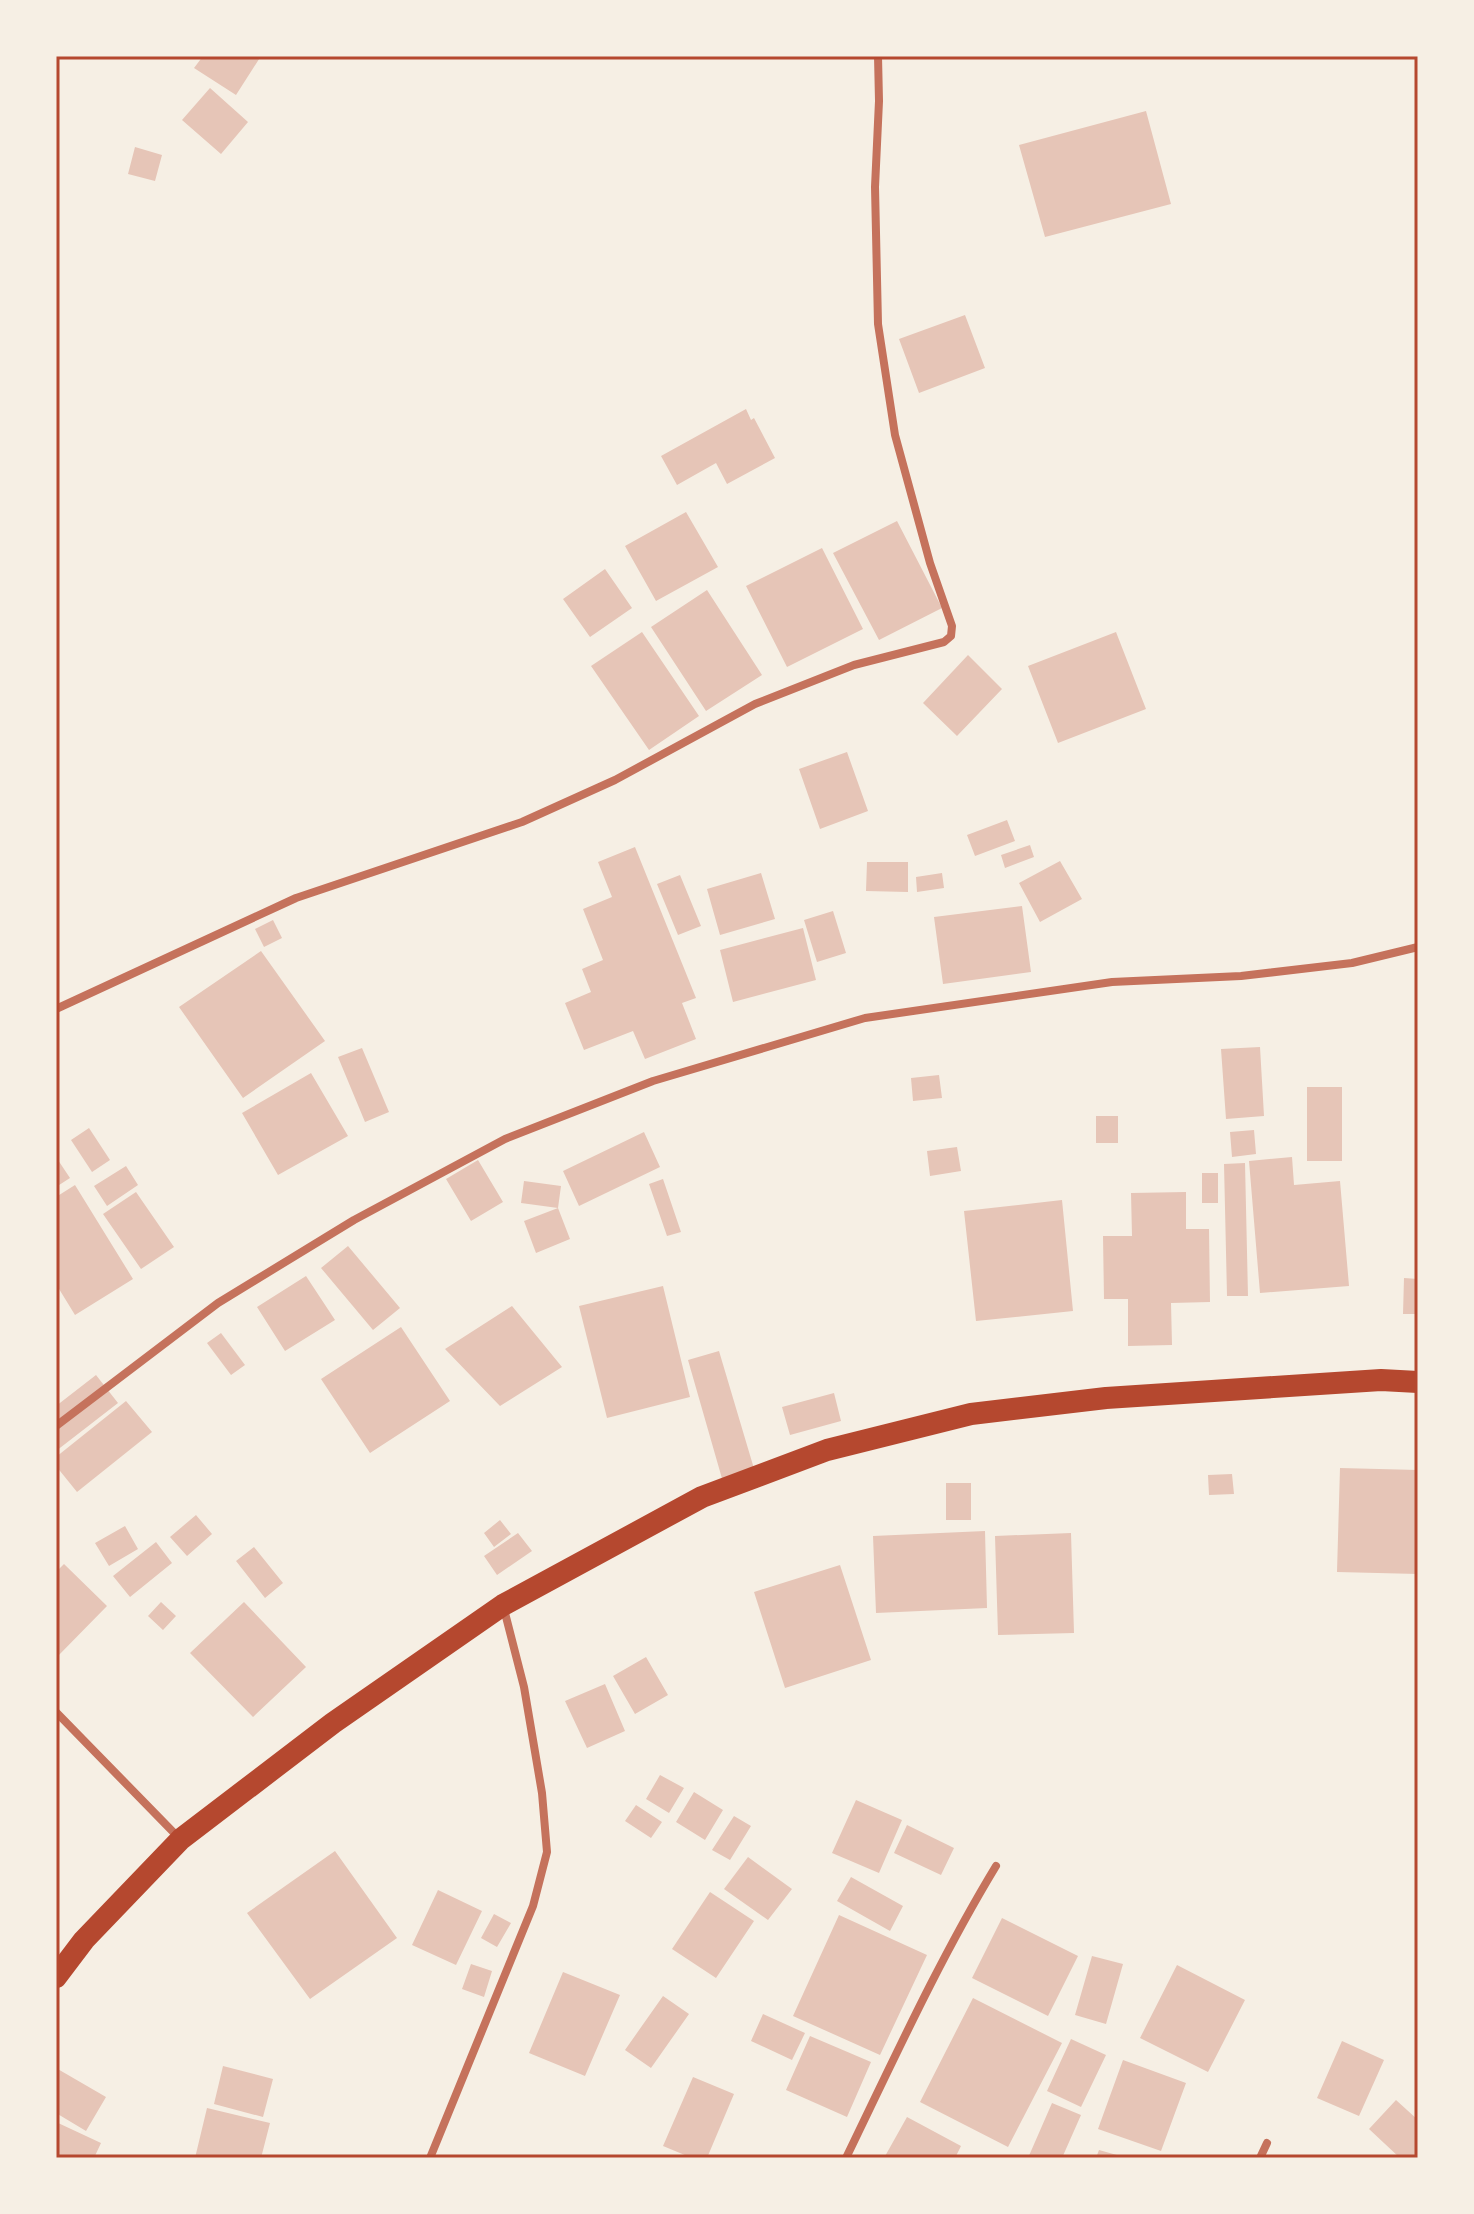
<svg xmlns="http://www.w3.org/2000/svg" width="1474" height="2214" font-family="Poppins,sans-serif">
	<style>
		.building { fill: #e6c5b7 }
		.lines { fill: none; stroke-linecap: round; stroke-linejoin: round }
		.minor { stroke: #c5725c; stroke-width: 8 }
		.trunk { stroke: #b5482f; stroke-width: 22 }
		.neatline { fill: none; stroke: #b5482f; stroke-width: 3 }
	</style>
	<rect width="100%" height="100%" fill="#f6efe4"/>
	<path class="building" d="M 203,56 L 261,56 L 236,95 L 194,68 Z
		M 210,88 L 248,122 L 221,154 L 182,120 Z
		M 1146,111 L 1171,204 L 1045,237 L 1019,145 Z
		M 135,147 L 162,155 L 155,181 L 128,174 Z
		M 965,315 L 985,368 L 919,393 L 899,339 Z
		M 746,409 L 751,420 L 754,418 L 775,458 L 727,484 L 716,463 L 677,485 L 661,456 Z
		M 686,512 L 718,567 L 656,601 L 625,546 Z
		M 897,521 L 942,608 L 879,640 L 833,553 Z
		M 822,548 L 863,629 L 787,667 L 746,586 Z
		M 605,569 L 632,608 L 590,637 L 563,599 Z
		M 707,590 L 762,675 L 706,711 L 651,627 Z
		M 642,632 L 699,716 L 649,750 L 591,666 Z
		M 1116,632 L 1146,709 L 1058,743 L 1028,666 Z
		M 968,655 L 1002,689 L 957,736 L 923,703 Z
		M 847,752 L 868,811 L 820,829 L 799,769 Z
		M 1007,820 L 1015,841 L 975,856 L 967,835 Z
		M 1030,845 L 1034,857 L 1005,868 L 1001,855 Z
		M 635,847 L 696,998 L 682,1003 L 696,1039 L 645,1059 L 633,1031 L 584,1050 L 565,1003 L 591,992 L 582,969 L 603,960 L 583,909 L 612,897 L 598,862 Z
		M 1060,861 L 1082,899 L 1040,922 L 1019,883 Z
		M 867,862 L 908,862 L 908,892 L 866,891 Z
		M 761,873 L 775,919 L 720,935 L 707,889 Z
		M 942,873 L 944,888 L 917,892 L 916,877 Z
		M 680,875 L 701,926 L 678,935 L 657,884 Z
		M 1022,906 L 1031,972 L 943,984 L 934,917 Z
		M 833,911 L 846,953 L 817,962 L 804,920 Z
		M 273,920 L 282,938 L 264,947 L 255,929 Z
		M 803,928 L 816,980 L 733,1002 L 720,950 Z
		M 261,951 L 325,1041 L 243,1098 L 179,1007 Z
		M 1260,1047 L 1264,1116 L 1226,1119 L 1221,1049 Z
		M 362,1048 L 389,1112 L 365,1122 L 338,1057 Z
		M 311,1073 L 348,1136 L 278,1175 L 242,1113 Z
		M 939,1075 L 942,1098 L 913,1101 L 911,1078 Z
		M 1307,1087 L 1342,1087 L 1342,1161 L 1307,1161 Z
		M 1096,1116 L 1118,1116 L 1118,1143 L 1096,1143 Z
		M 89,1128 L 110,1160 L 92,1172 L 71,1140 Z
		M 1254,1130 L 1256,1154 L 1232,1157 L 1230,1132 Z
		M 644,1132 L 660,1167 L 579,1206 L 563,1171 Z
		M 957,1147 L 961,1171 L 930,1176 L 927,1151 Z
		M 56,1157 L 70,1178 L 56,1187 Z
		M 1292,1157 L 1294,1185 L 1340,1181 L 1349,1286 L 1260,1293 L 1249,1161 Z
		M 478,1160 L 503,1202 L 471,1221 L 446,1179 Z
		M 1245,1163 L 1248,1296 L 1227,1296 L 1224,1164 Z
		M 126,1166 L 138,1185 L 107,1206 L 94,1186 Z
		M 1202,1173 L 1218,1173 L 1218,1203 L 1202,1203 Z
		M 663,1179 L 681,1232 L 667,1236 L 649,1184 Z
		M 524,1181 L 561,1186 L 558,1208 L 521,1203 Z
		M 75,1185 L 133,1279 L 75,1315 L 56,1284 L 56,1197 Z
		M 136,1192 L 174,1247 L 141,1269 L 103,1214 Z
		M 1186,1192 L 1186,1229 L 1209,1229 L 1210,1302 L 1171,1303 L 1172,1345 L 1128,1346 L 1128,1299 L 1104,1299 L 1103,1236 L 1132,1236 L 1131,1193 Z
		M 1062,1200 L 1073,1311 L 976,1321 L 964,1211 Z
		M 558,1208 L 570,1239 L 536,1253 L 524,1221 Z
		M 348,1246 L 400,1308 L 373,1330 L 321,1268 Z
		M 306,1276 L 335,1320 L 285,1351 L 257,1307 Z
		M 1404,1278 L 1418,1279 L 1418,1314 L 1403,1314 Z
		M 663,1286 L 690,1397 L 607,1418 L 579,1306 Z
		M 512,1306 L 562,1367 L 500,1406 L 445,1349 Z
		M 401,1327 L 450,1401 L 370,1453 L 321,1379 Z
		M 221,1333 L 245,1365 L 231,1375 L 207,1343 Z
		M 719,1351 L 755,1472 L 723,1482 L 688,1360 Z
		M 96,1375 L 118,1403 L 56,1451 L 56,1406 Z
		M 834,1393 L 841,1421 L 790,1435 L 782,1407 Z
		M 126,1401 L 152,1432 L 77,1492 L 56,1466 L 56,1457 Z
		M 1340,1468 L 1418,1470 L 1418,1574 L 1337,1572 Z
		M 1232,1474 L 1234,1494 L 1209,1495 L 1208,1475 Z
		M 946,1483 L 971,1483 L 971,1520 L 946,1520 Z
		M 196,1515 L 212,1534 L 187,1556 L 170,1537 Z
		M 500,1520 L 511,1534 L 494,1547 L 484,1533 Z
		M 125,1526 L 138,1549 L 109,1566 L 95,1543 Z
		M 985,1531 L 987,1608 L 876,1613 L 873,1536 Z
		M 518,1533 L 532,1551 L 497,1575 L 484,1556 Z
		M 1071,1533 L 1074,1633 L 998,1635 L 995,1536 Z
		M 156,1542 L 172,1563 L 130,1597 L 113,1576 Z
		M 254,1547 L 283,1583 L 265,1598 L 236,1561 Z
		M 64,1564 L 107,1606 L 56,1658 L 56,1572 Z
		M 840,1565 L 871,1660 L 785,1688 L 754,1592 Z
		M 161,1602 L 176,1616 L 163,1630 L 148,1616 Z
		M 244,1602 L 306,1667 L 253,1717 L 190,1653 Z
		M 646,1657 L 668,1695 L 635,1714 L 613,1676 Z
		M 605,1684 L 625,1731 L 587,1748 L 565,1701 Z
		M 660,1775 L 684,1788 L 669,1813 L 646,1799 Z
		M 694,1792 L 723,1810 L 705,1840 L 676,1822 Z
		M 856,1800 L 902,1820 L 879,1873 L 832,1853 Z
		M 636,1805 L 662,1822 L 651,1838 L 625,1821 Z
		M 734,1816 L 751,1826 L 730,1860 L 712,1850 Z
		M 907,1825 L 954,1848 L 941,1875 L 894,1853 Z
		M 335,1851 L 397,1938 L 310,1999 L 247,1913 Z
		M 748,1857 L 792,1889 L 768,1920 L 724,1889 Z
		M 851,1877 L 903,1906 L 890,1931 L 837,1901 Z
		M 438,1890 L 482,1911 L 456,1965 L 412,1945 Z
		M 710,1892 L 754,1921 L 716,1978 L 672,1949 Z
		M 494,1914 L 511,1923 L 497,1947 L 481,1938 Z
		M 839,1915 L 927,1955 L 880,2055 L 793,2016 Z
		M 1002,1918 L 1078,1956 L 1048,2016 L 972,1978 Z
		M 1092,1956 L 1123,1964 L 1106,2024 L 1075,2015 Z
		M 471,1964 L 492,1971 L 484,1997 L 462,1989 Z
		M 1177,1965 L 1245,2000 L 1208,2072 L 1140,2038 Z
		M 563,1972 L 620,1995 L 585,2076 L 529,2053 Z
		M 663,1996 L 689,2014 L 651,2068 L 625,2050 Z
		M 973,1998 L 1062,2043 L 1008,2147 L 920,2102 Z
		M 763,2014 L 805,2033 L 792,2060 L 751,2041 Z
		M 810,2036 L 871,2062 L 847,2117 L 786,2090 Z
		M 1071,2039 L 1106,2055 L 1081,2107 L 1047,2091 Z
		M 1342,2041 L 1384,2060 L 1359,2116 L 1317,2098 Z
		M 1123,2060 L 1186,2083 L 1161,2151 L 1098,2129 Z
		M 223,2066 L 273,2079 L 263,2117 L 214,2104 Z
		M 56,2068 L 106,2097 L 86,2131 L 56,2113 Z
		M 693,2077 L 734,2094 L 707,2158 L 692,2158 L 663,2146 Z
		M 1396,2100 L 1418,2120 L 1418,2155 L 1415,2158 L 1400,2158 L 1369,2129 Z
		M 1052,2103 L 1081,2115 L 1062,2158 L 1028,2158 Z
		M 207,2108 L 270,2123 L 261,2158 L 195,2158 Z
		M 907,2117 L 961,2146 L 955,2158 L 884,2158 Z
		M 56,2122 L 101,2143 L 94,2158 L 56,2158 Z
		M 1099,2150 L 1124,2157 L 1124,2158 L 1096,2158 Z"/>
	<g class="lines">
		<path class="minor" d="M 56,1009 L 296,898 L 522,822 L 615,780 L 755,704 L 854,665 L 944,642 L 951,636 L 952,626 L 930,563 L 895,435 L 878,324 L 875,187 L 879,101 L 878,56
			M 56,1426 L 218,1303 L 354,1220 L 505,1139 L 653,1081 L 865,1018 L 1112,982 L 1241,976 L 1352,963 L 1418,947
			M 56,1712 L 180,1839
			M 430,2158 L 533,1906 L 547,1852 L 542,1793 L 524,1687 L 504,1609
			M 846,2158 C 894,2059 939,1960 996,1866
			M 1260,2158 L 1267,2143"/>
		<path class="trunk" d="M 56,1977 L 84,1940 L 181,1839 L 333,1723 L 503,1605 L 702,1497 L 827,1450 L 971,1414 L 1106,1398 L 1381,1380 L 1418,1382"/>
	</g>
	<rect width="1474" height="2214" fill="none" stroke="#f6efe4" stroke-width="116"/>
	<rect x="58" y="58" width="1358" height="2098" class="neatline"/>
</svg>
